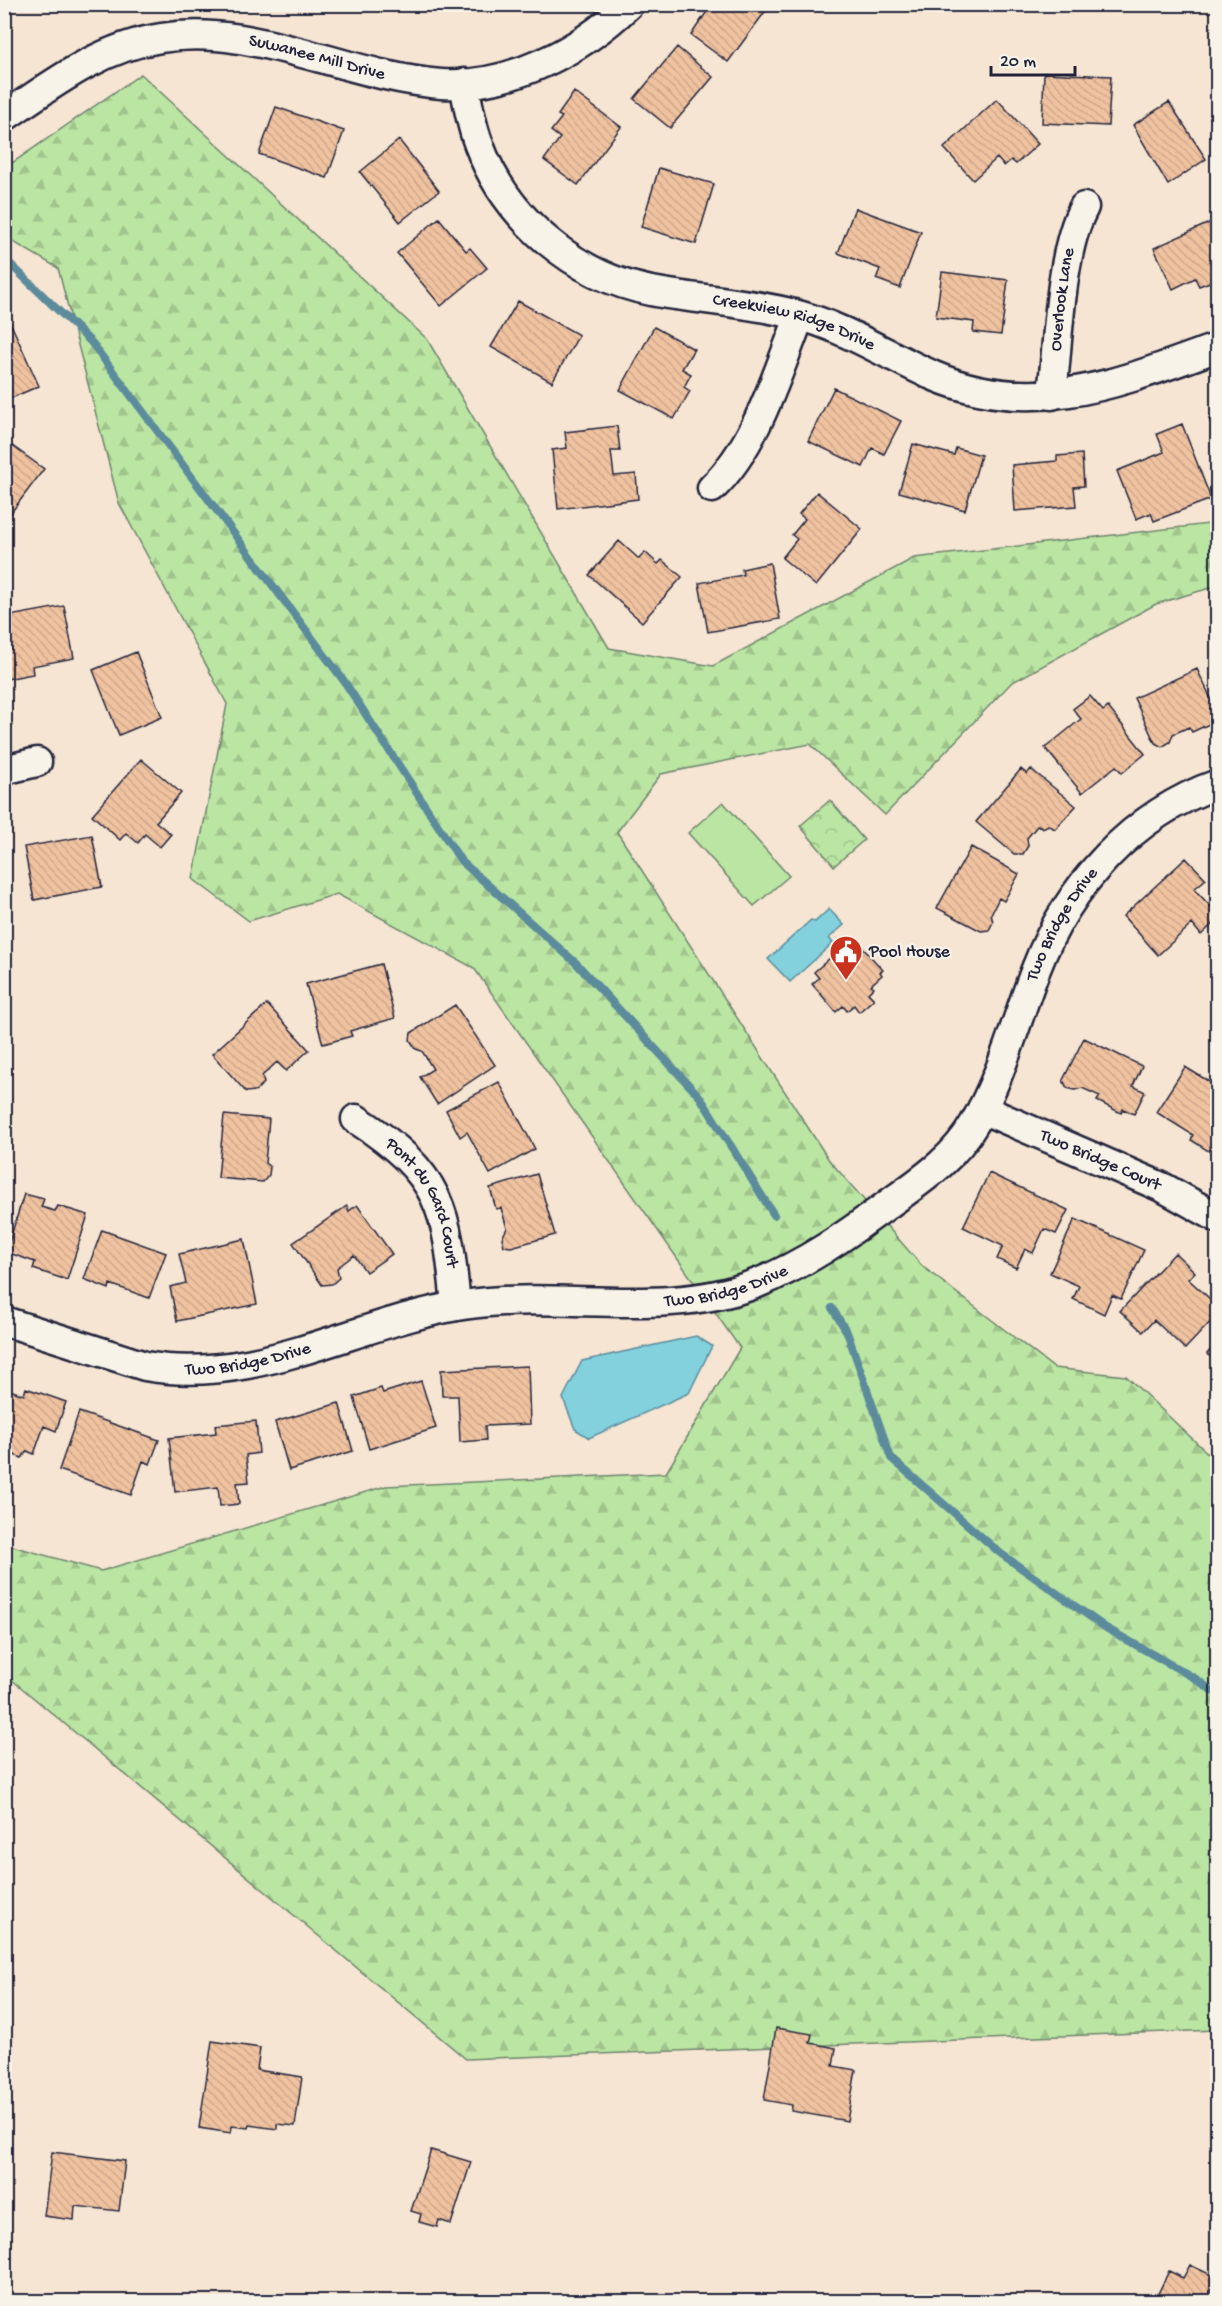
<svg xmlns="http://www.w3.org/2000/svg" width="1222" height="2306" font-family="'Gochi Hand',sans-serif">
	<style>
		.forest { fill: url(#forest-firs); stroke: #6e846e; stroke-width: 1.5 }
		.park { fill: url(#park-crowns); stroke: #6e846e; stroke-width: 1.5 }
		.pitch { fill: #bae5a2; stroke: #6e846e; stroke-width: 1.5 }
		.water { fill: #82d1dd; stroke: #5c8b9c; stroke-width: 1.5 }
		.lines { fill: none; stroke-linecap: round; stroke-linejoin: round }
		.stream { stroke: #5c8b9c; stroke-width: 8 }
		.building { fill: url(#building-back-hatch); stroke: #22223b; stroke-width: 1.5 }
		.minor-casing { stroke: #22223b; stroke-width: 33 }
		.minor { stroke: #f7f3e8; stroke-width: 28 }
		.labels { text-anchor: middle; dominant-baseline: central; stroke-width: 4.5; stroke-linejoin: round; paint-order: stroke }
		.street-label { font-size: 18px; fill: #22223b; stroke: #f7f3e8 }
		.poi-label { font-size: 18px; fill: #22223b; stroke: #f7f3e8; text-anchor: start }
	</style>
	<defs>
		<pattern id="forest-firs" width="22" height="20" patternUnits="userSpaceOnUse" patternTransform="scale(1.5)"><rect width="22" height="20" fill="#bae5a2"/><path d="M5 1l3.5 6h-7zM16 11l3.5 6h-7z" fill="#a0c48c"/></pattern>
		<pattern id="park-crowns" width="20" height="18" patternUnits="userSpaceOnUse" patternTransform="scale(1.5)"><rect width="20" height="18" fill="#bae5a2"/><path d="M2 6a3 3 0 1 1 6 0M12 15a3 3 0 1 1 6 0" fill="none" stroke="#a0c48c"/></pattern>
		<pattern id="building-back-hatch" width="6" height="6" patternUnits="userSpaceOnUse" patternTransform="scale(1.5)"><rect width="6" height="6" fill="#f0c3a0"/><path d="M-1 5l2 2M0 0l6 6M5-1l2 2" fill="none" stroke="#cea78b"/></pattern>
	</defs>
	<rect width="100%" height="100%" fill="#f5e5d2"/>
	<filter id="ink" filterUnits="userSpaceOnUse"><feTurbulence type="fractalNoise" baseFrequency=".0167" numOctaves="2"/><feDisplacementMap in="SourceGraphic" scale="12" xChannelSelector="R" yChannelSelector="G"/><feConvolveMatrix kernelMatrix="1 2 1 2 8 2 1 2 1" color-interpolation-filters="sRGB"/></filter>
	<g filter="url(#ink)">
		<path class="forest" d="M 141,74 L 427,339 L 609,648 L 713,666 L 914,558 L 1217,523 L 1217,586 L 1156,604 L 1011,683 L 885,815 L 810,744 L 661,774 L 617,832 L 829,1160 L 922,1266 L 1054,1368 L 1126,1376 L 1217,1462 L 1217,2030 L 466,2059 L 5,1674 L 5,1544 L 101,1571 L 386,1486 L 666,1473 L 740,1348 L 474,968 L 337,894 L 249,921 L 193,879 L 227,704 L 119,503 L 58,268 L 5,237 L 5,168 Z"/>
		<path class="park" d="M 830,800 L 864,840 L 834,866 L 800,826 Z"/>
		<path class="pitch" d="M 723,802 L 789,876 L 754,906 L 688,833 Z"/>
		<path class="water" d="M 829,909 L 844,925 L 829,938 L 833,943 L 790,982 L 768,959 L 811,920 L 815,922 Z
			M 696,1336 L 712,1346 L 689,1393 L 589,1438 L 575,1429 L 563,1398 L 582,1361 Z"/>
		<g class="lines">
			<path class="stream" d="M 4,258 L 91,342 L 344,681 L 461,861 L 576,963 L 700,1097 L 774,1215
				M 832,1308 L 847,1332 L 891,1458 L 1000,1553 L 1106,1628 L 1196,1679 L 1218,1695"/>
		</g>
		<path class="building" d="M 712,4 L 770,5 L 728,62 L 691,35 Z
			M 677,47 L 713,77 L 670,128 L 634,99 Z
			M 1044,73 L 1111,76 L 1108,126 L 1042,123 Z
			M 574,92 L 621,127 L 578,185 L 544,160 L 560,138 L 551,131 L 562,117 L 558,115 Z
			M 997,99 L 1038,144 L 1016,164 L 1011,160 L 1004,166 L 997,158 L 973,180 L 944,148 Z
			M 1169,102 L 1206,159 L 1168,185 L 1133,125 Z
			M 276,107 L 344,131 L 327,178 L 259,154 Z
			M 399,140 L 439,191 L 400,222 L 360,172 Z
			M 659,168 L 714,184 L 696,244 L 641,227 Z
			M 855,208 L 921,232 L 900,288 L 876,279 L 880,269 L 838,253 Z
			M 439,218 L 466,251 L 470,248 L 487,268 L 441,306 L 397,253 Z
			M 1218,219 L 1218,279 L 1199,286 L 1195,278 L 1173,289 L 1154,248 Z
			M 942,272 L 1008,280 L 1001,335 L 973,332 L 974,322 L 936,317 Z
			M 518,301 L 579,335 L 552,382 L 491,347 Z
			M 11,324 L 39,386 L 4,401 L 4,327 Z
			M 654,327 L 694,349 L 682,369 L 691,374 L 684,387 L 690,391 L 674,419 L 620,390 Z
			M 834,388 L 901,421 L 884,454 L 872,448 L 863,467 L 808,441 Z
			M 1218,415 L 1218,439 L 1209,419 Z
			M 1182,424 L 1211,499 L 1154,521 L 1151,513 L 1136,519 L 1117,471 L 1164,452 L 1157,434 Z
			M 617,426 L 620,451 L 611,451 L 614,476 L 636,474 L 638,499 L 558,509 L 552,450 L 567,448 L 565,432 Z
			M 4,440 L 44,469 L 4,522 Z
			M 913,444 L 954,455 L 956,448 L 981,455 L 965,510 L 899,492 Z
			M 1082,454 L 1084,486 L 1074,487 L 1076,506 L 1015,511 L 1012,465 L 1057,461 L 1057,456 Z
			M 817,492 L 862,529 L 816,586 L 782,558 L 797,539 L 792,535 L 805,519 L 799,514 Z
			M 619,541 L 639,559 L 645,552 L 658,564 L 662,560 L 682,577 L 642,622 L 589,575 Z
			M 770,563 L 780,619 L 708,632 L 699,583 L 743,575 L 742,569 Z
			M 64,606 L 74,658 L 32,666 L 33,674 L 6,679 L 4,617 Z
			M 136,652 L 162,717 L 119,735 L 93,670 Z
			M 1197,669 L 1218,713 L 1218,720 L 1192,732 L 1189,727 L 1173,734 L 1170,742 L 1162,747 L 1155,743 L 1134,698 Z
			M 1090,696 L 1103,711 L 1108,707 L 1145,754 L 1122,773 L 1116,766 L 1082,793 L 1045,748 L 1081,719 L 1073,709 Z
			M 141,759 L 181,793 L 156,822 L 171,834 L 160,847 L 145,834 L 138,843 L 126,833 L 120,840 L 92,815 Z
			M 1021,769 L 1027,774 L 1031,769 L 1076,806 L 1055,829 L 1048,825 L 1043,828 L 1038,825 L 1027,838 L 1028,846 L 1023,854 L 1014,854 L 976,822 Z
			M 92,835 L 102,887 L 34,900 L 24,847 Z
			M 971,847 L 1019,874 L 1004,901 L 999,898 L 991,914 L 993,922 L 989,930 L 981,931 L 937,908 Z
			M 1186,858 L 1206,879 L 1194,889 L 1218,914 L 1218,919 L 1201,935 L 1192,924 L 1158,955 L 1123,916 Z
			M 860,945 L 883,970 L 880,972 L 882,975 L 871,985 L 874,987 L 868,993 L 874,999 L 859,1012 L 854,1005 L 847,1011 L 843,1006 L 836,1012 L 812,984 L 819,978 L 814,972 L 837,952 L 844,959 Z
			M 381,964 L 395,1018 L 350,1031 L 352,1036 L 323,1044 L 306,984 Z
			M 267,1004 L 309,1050 L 286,1071 L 277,1062 L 262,1076 L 264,1083 L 255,1091 L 246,1092 L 212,1054 Z
			M 455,1005 L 495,1065 L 437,1104 L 420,1077 L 433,1069 L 422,1051 L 416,1049 L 410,1040 L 411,1033 Z
			M 1084,1038 L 1142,1066 L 1133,1086 L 1145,1092 L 1134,1114 L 1123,1109 L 1121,1113 L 1097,1101 L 1100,1096 L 1082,1088 L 1075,1090 L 1067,1088 L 1063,1080 Z
			M 1185,1067 L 1218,1087 L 1218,1157 L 1191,1140 L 1193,1135 L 1156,1112 Z
			M 499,1082 L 535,1149 L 490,1174 L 467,1132 L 460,1137 L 446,1110 Z
			M 224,1115 L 269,1119 L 265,1163 L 270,1167 L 269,1175 L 263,1182 L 218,1178 Z
			M 989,1173 L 1068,1210 L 1056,1234 L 1044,1229 L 1033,1253 L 1025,1249 L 1016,1268 L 997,1259 L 1003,1246 L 963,1227 Z
			M 537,1174 L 555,1235 L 511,1247 L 504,1246 L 502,1238 L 507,1228 L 501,1208 L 496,1209 L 490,1188 Z
			M 24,1194 L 44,1199 L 41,1207 L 55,1211 L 58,1206 L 88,1215 L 67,1280 L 33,1269 L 35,1262 L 6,1252 Z
			M 357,1205 L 392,1254 L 366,1272 L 354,1255 L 337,1268 L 339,1278 L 332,1284 L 322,1285 L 293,1243 L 347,1206 L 349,1211 Z
			M 1075,1219 L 1144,1250 L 1121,1299 L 1112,1295 L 1104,1314 L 1073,1299 L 1079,1286 L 1050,1273 Z
			M 102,1230 L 166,1253 L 149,1298 L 110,1284 L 109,1289 L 84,1279 Z
			M 244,1239 L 257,1304 L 177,1321 L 170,1287 L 186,1283 L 179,1254 Z
			M 1175,1253 L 1195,1272 L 1188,1279 L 1218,1306 L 1218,1314 L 1185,1349 L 1154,1320 L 1143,1332 L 1120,1311 Z
			M 1218,1341 L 1218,1363 L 1207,1354 Z
			M 528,1366 L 530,1424 L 485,1426 L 486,1440 L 460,1442 L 458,1396 L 442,1396 L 441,1370 Z
			M 421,1381 L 436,1428 L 369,1449 L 354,1397 L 381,1388 L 383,1393 Z
			M 4,1388 L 24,1395 L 26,1388 L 66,1402 L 56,1431 L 44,1426 L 34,1454 L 27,1451 L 22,1458 L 4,1451 Z
			M 339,1403 L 353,1451 L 289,1470 L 275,1422 Z
			M 79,1412 L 159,1440 L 150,1464 L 143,1461 L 131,1495 L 59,1470 Z
			M 256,1421 L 259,1453 L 246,1455 L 249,1482 L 237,1483 L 239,1504 L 220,1506 L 218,1487 L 175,1492 L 169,1438 L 216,1433 L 215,1425 Z
			M 776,2028 L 812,2034 L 810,2043 L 836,2048 L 833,2066 L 856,2070 L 847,2121 L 791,2111 L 792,2105 L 764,2100 Z
			M 212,2041 L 260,2048 L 257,2070 L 302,2077 L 295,2126 L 277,2124 L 277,2129 L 249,2125 L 248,2128 L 232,2126 L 231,2133 L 199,2128 Z
			M 431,2150 L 471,2162 L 451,2224 L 439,2220 L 437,2227 L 419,2222 L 421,2214 L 411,2211 Z
			M 52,2152 L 125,2161 L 119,2211 L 75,2206 L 74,2220 L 44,2216 Z
			M 1190,2265 L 1218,2278 L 1211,2292 L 1218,2295 L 1218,2302 L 1154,2302 L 1169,2271 L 1183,2278 Z"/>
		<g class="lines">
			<g class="minor-casing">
				<g id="minor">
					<path id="s1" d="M 464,83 C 468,104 471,125 479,145 C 506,218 574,276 651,291 C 700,300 749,302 798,315 C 846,328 888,356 934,376 C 1035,419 1121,382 1218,347"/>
					<path id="s2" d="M 4,117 C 54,83 101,47 161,38 C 217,29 268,44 321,58 C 360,69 401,81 441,84 C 509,88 581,51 629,4"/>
					<path id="s3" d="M 1052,395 C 1058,343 1060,251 1084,207"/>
					<path d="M 712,488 C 757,445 777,373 800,316"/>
					<path d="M 4,770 L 37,762"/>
					<path id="s4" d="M 982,1109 L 1164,1188 L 1218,1218"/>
					<path id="s5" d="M 356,1119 C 442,1175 447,1208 456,1306"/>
					<path id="s6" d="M 4,1321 L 145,1366 C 256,1386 356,1322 463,1305 C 559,1290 663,1319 755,1284 C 804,1265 845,1236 887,1205 C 920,1181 953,1160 974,1124 C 1002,1076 1016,1020 1036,969 C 1068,886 1132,814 1218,784"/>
				</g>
			</g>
			<use href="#minor" class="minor"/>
		</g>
	</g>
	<defs>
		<g id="civic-pin" transform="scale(1.725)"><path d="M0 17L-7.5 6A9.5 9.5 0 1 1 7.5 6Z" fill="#c8321e" stroke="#f7f3e8"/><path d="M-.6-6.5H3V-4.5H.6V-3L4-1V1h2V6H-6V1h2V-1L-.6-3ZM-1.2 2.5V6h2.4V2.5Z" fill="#fff"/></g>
	</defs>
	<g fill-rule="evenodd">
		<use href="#civic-pin" x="846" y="952"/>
	</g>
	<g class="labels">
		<g class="street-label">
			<text stroke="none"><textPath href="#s2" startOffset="336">Suwanee Mill Drive</textPath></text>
			<text stroke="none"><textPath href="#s3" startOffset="96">Overlook Lane</textPath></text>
			<text stroke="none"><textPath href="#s1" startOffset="446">Creekview Ridge Drive</textPath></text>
			<text stroke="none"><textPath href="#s6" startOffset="1262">Two Bridge Drive</textPath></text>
			<text stroke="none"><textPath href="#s4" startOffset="129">Two Bridge Court</textPath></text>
			<text stroke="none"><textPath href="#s5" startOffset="112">Pont du Gard Court</textPath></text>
			<text stroke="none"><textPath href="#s6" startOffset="740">Two Bridge Drive</textPath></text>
			<text stroke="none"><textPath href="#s6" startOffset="252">Two Bridge Drive</textPath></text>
		</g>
		<g class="poi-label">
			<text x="869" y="952">Pool House</text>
		</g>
	</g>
	<rect width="1222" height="2306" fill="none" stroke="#f7f3e8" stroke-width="24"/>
	<rect x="12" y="12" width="1198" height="2282" fill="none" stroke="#22223b" stroke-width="2" filter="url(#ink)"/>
	<path d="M991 66v9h84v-9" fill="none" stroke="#22223b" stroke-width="3"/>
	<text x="1000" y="66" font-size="18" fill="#22223b" stroke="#f7f3e8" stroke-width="4.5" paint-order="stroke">20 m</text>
</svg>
